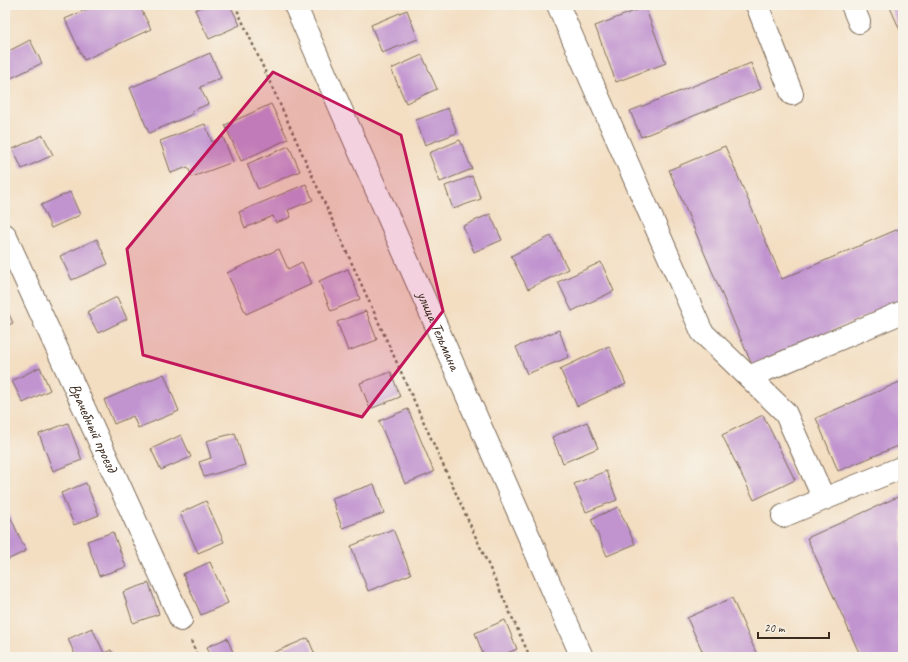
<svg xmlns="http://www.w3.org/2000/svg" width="908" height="662" font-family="Caveat,sans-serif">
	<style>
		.building { fill: #c194d0 }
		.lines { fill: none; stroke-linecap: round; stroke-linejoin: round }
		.minor-casing { stroke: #7b6957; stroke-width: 24 }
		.path { stroke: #7b6957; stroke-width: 2.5; stroke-dasharray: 3 3; stroke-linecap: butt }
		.minor { stroke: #fff; stroke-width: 22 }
		.marked { fill: #c2185b; fill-opacity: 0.2; stroke: #c2185b; stroke-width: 3; stroke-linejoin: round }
		.labels { text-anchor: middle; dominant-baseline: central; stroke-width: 4; stroke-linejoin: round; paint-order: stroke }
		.street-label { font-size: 16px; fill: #3b2a1e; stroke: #f7f3e8 }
	</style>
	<rect width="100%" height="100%" fill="#f7f3e8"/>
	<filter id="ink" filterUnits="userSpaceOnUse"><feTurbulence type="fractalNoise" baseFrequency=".025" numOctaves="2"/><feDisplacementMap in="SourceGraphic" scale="8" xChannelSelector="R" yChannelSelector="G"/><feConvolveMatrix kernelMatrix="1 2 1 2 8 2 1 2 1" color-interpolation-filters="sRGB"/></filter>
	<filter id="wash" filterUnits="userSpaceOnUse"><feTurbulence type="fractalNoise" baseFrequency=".012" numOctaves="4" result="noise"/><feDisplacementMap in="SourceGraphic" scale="16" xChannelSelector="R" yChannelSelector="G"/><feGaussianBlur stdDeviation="0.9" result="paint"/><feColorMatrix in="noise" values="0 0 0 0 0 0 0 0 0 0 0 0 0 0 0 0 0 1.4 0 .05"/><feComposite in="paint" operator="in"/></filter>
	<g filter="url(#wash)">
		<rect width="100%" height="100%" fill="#f3dec2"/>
		<g id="blocks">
			<path class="building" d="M 96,5 L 139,5 L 151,29 L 84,60 L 65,19 Z
				M 206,5 L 230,5 L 240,25 L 209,39 L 195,10 Z
				M 889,5 L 903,5 L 903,37 Z
				M 645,7 L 666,63 L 616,82 L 595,26 Z
				M 407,10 L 418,39 L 382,53 L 371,25 Z
				M 30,40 L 42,63 L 5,81 L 5,53 Z
				M 210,53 L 221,78 L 200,87 L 208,104 L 192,111 L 193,114 L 149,133 L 130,88 Z
				M 422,55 L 437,89 L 406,103 L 391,69 Z
				M 751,63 L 761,89 L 641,137 L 630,111 Z
				M 271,104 L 288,139 L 241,161 L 225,125 Z
				M 448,108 L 457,133 L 425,145 L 416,120 Z
				M 205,124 L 212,142 L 223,137 L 233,162 L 192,177 L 188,167 L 171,173 L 160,141 Z
				M 43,135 L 53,155 L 22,169 L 13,149 Z
				M 460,140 L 472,169 L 440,182 L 429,153 Z
				M 289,146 L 300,171 L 258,189 L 247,164 Z
				M 725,146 L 782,279 L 903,227 L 903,300 L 752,365 L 669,170 Z
				M 472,176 L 481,199 L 453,209 L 445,186 Z
				M 306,184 L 313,200 L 288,210 L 291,217 L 276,223 L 273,216 L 245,228 L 239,212 Z
				M 70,192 L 80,215 L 51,228 L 41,205 Z
				M 490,214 L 502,240 L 474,252 L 463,226 Z
				M 551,236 L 568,269 L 528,289 L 511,256 Z
				M 97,239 L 108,264 L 72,280 L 60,256 Z
				M 279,249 L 288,269 L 302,262 L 312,284 L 246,314 L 227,273 Z
				M 601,262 L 614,291 L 572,311 L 558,282 Z
				M 348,269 L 360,299 L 331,311 L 319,281 Z
				M 117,297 L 127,319 L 98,333 L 87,312 Z
				M 5,305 L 13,323 L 5,327 Z
				M 366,311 L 377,340 L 348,351 L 337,322 Z
				M 559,330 L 569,357 L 527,374 L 516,347 Z
				M 609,346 L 626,384 L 577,406 L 560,369 Z
				M 40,367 L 50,390 L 23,403 L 12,381 Z
				M 391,372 L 400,397 L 370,409 L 360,383 Z
				M 164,374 L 179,411 L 138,428 L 133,416 L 114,424 L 104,400 Z
				M 902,381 L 903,444 L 838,471 L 816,418 Z
				M 408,409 L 434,472 L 405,484 L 379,421 Z
				M 763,415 L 795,480 L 754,500 L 722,435 Z
				M 587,422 L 598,448 L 563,463 L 552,437 Z
				M 68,423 L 82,460 L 53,471 L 39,434 Z
				M 235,433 L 245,465 L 204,477 L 199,462 L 211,458 L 206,441 Z
				M 181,435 L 191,457 L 161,470 L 151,449 Z
				M 606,471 L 617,500 L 586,512 L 574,484 Z
				M 86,483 L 99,515 L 74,525 L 61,493 Z
				M 374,484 L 384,513 L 342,528 L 332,498 Z
				M 902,495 L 903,657 L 861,657 L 807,538 Z
				M 206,501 L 224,542 L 198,553 L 180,513 Z
				M 618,507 L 635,544 L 607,556 L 591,519 Z
				M 9,514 L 26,551 L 5,561 L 5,516 Z
				M 393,529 L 411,574 L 368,591 L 351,546 Z
				M 113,532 L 126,567 L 99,576 L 87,541 Z
				M 210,562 L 228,603 L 201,615 L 183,574 Z
				M 149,583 L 159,614 L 133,623 L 123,592 Z
				M 732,598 L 758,657 L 705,657 L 687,618 Z
				M 505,620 L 517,649 L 498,657 L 484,657 L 475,633 Z
				M 92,628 L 104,653 L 111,650 L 114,657 L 76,657 L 68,639 Z
				M 227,638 L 235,657 L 211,657 L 207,647 Z
				M 308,638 L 316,657 L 263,657 Z"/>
		</g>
	</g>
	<g filter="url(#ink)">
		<use href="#blocks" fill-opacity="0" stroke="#7b6957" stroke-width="1"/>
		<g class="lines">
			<g class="minor-casing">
				<g id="minor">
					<path id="s1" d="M 295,5 L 582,657"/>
					<path d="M 558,5 L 702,332 L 785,412 L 824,499 L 903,467"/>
					<path d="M 757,5 L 792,94"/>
					<path d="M 852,5 L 859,22"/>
					<path id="s2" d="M 5,235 L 181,620"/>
					<path d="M 749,377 L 903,312"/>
					<path d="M 783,516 L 824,499"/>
				</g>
			</g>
			<path class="path" d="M 235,5 L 530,657
				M 191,641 L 198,657"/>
			<use href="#minor" class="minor"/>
		</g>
	</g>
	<path class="marked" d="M 273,72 L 401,135 L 443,311 L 362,417 L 143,355 L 127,249 Z"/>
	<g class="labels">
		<g class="street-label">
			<text stroke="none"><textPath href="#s1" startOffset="356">улица Тельмана</textPath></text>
			<text stroke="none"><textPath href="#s2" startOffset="212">Врачебный проезд</textPath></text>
		</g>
	</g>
	<rect width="908" height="662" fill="none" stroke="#f7f3e8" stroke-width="20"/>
	<path d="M758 632v6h71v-6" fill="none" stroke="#3b2a1e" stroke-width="2"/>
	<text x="764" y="632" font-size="12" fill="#3b2a1e" stroke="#f7f3e8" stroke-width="3" paint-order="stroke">20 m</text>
</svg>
